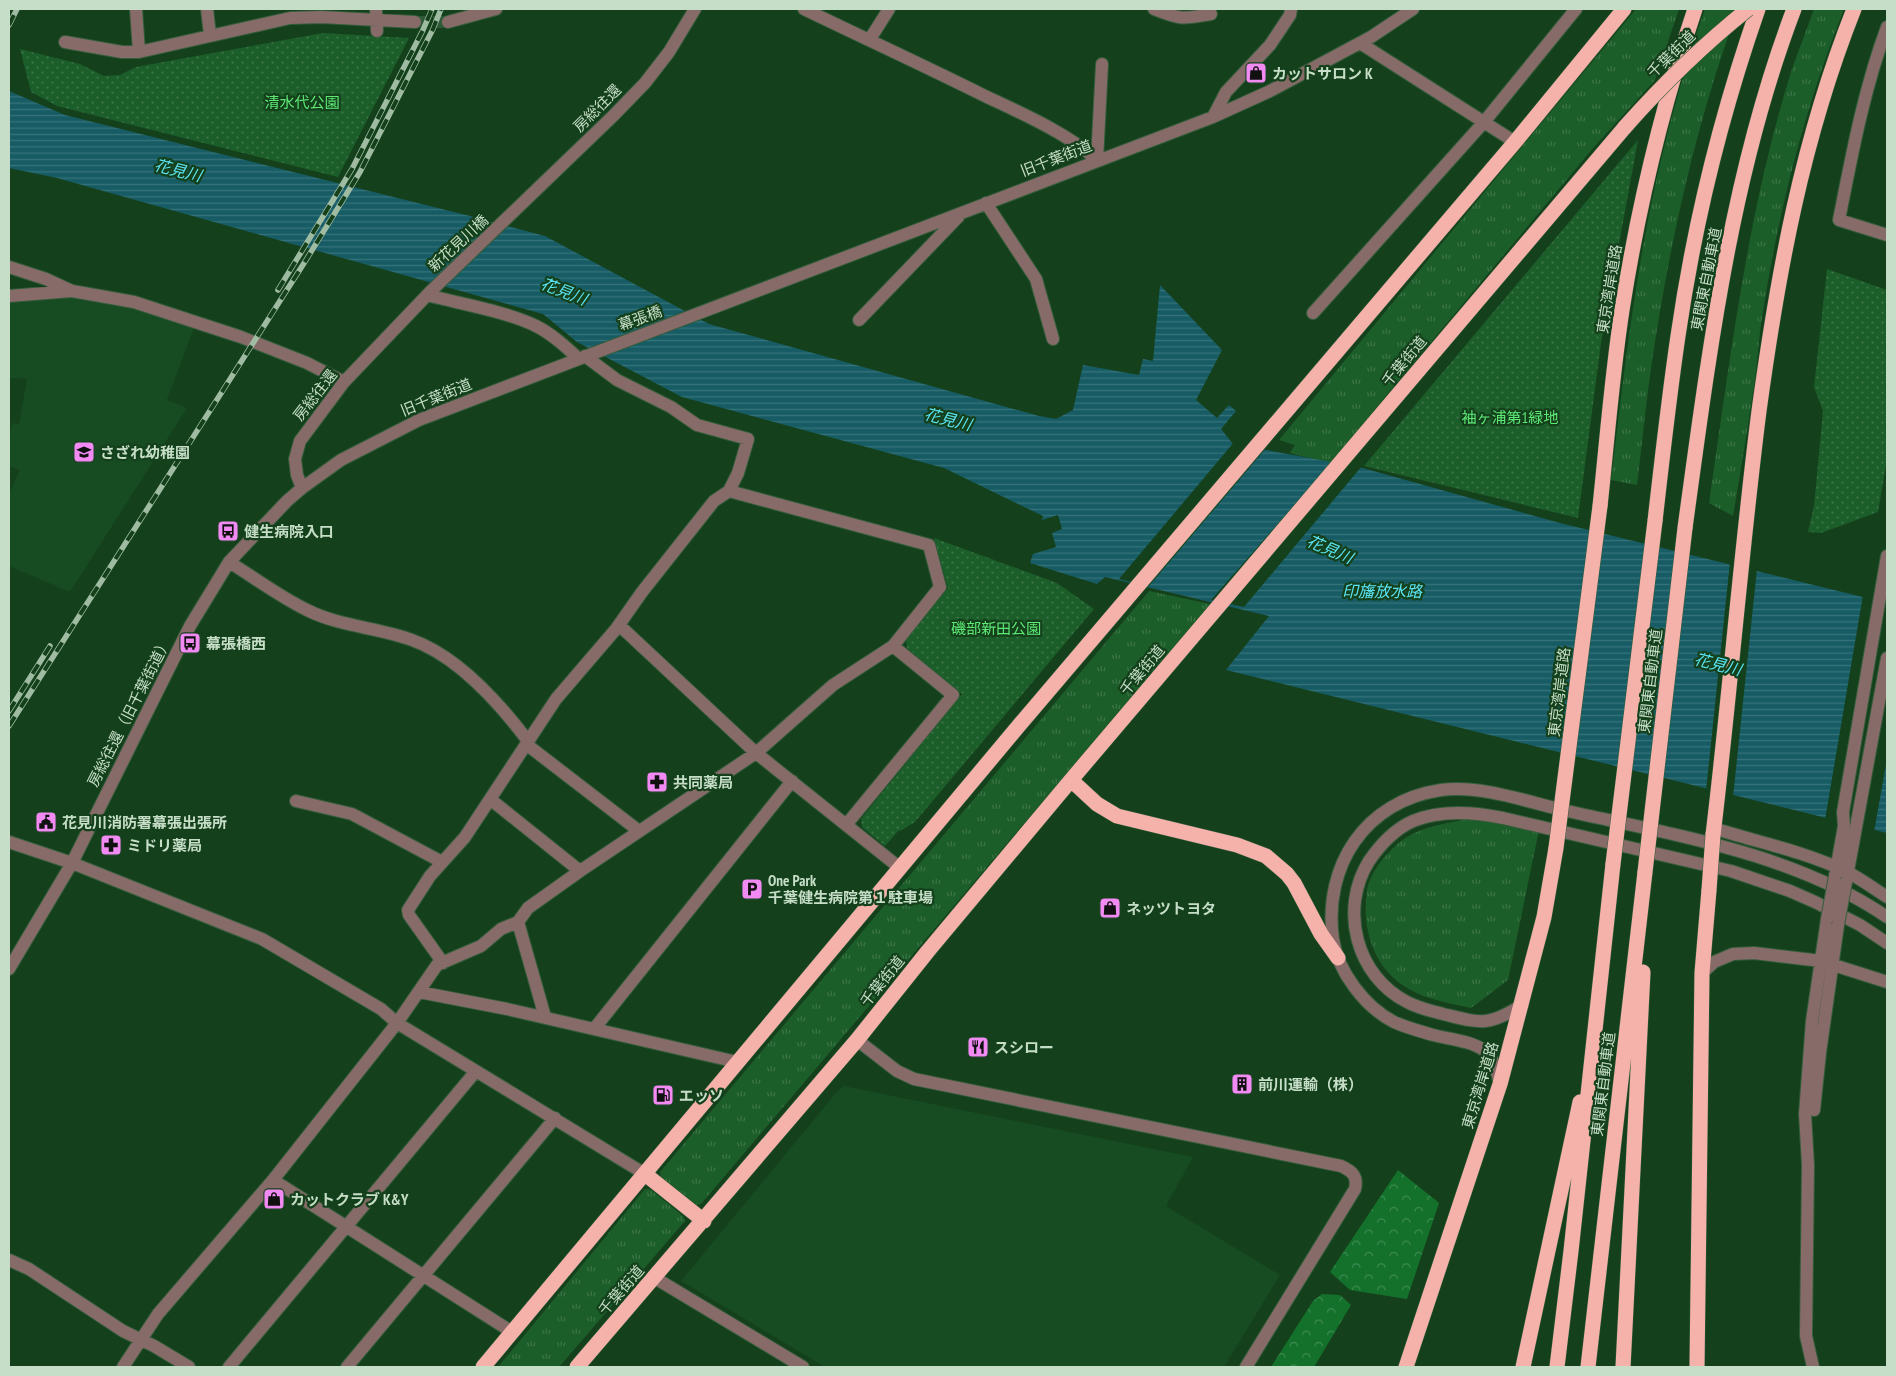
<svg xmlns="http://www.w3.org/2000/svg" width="1896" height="1376" font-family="'PT Sans Narrow','Noto Sans JP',sans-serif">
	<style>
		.built { fill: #174b21 }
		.grass { fill: url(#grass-tufts) }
		.forest { fill: url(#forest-crowns) }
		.park { fill: url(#park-dots) }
		.water { fill: url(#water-rules) }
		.pier { fill: #14411c }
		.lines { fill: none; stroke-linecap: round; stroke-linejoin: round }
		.minor-tunnel { stroke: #2f5936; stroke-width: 12; stroke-dasharray: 12 6; stroke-linecap: butt }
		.minor-casing { stroke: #345d3b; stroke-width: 14 }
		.highway-casing { stroke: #345d3b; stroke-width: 16 }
		.minor { stroke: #876b68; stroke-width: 12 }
		.highway { stroke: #f5b2aa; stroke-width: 15 }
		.rail-casing { stroke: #9fbca2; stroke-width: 5.5 }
		.rail { stroke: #14411c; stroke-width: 4; stroke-dasharray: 11; stroke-linecap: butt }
		.minor-bridge-casing { stroke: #345d3b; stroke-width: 14; stroke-linecap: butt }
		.highway-bridge-casing { stroke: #345d3b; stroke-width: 16; stroke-linecap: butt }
		.minor-bridge { stroke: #876b68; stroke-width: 12 }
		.highway-bridge { stroke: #f5b2aa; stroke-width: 15 }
		.labels { text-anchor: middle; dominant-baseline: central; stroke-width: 4.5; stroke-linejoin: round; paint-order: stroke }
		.street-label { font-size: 15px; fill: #c6dec7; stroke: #14411c }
		.poi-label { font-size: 15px; font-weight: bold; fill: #c6dec7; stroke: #14411c; text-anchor: start }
		.park-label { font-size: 15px; fill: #5ee976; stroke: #14411c }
		.water-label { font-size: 16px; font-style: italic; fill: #5be3f4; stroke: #14411c }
	</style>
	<defs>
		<pattern id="grass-tufts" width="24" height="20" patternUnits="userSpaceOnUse" patternTransform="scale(1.25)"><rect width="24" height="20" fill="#1c5e29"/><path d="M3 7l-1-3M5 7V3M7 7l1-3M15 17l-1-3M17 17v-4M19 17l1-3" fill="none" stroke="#3c7547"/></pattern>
		<pattern id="forest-crowns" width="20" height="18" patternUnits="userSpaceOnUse" patternTransform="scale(1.25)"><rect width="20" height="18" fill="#13712b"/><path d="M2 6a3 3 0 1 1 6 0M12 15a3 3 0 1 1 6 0" fill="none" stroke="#3f8b52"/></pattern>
		<pattern id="park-dots" width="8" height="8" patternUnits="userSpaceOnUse" patternTransform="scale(1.25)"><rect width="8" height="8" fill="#1c5e29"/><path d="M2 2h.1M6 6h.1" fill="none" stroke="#3c7547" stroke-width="1.8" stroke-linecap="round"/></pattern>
		<pattern id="water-rules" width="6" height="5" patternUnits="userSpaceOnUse" patternTransform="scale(1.25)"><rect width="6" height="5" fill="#175c65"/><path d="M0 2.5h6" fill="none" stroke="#37737a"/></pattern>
	</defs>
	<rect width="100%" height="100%" fill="#14411c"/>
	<path class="built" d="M 84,297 L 151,310 L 195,325 L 167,400 L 187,408 L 70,592 L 9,566 L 9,494 L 20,470 L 9,466 L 9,438 L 12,423 L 19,424 L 27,379 L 9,378 L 9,301 Z
		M 844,1086 L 1193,1157 L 1166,1206 L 1280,1275 L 1224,1367 L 825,1367 L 681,1281 L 835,1094 Z"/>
	<path class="grass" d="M 1636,9 L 1679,9 L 1655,80 L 1594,147 L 1330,463 L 1290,453 L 1295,445 L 1279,440 Z
		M 1705,9 L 1738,9 C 1696,122 1670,242 1652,361 C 1646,402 1642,444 1637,485 L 1611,480 C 1622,390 1632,299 1650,210 C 1664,142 1682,74 1705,9 Z
		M 1814,9 L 1844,9 C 1804,109 1777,217 1761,324 C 1758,347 1757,370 1753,392 C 1747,433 1740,475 1733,516 L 1709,503 C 1730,359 1748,208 1792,69 C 1799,49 1807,29 1814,9 Z
		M 1149,591 L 1210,604 L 701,1204 L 697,1205 L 661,1177 L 660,1172 Z
		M 1469,819 L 1522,825 L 1539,830 L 1508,980 L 1471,1008 C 1450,1003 1427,1000 1409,989 C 1374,970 1361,929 1367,890 C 1370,872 1389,849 1404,839 C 1423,826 1447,823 1469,819 Z
		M 645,1189 L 650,1189 L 683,1216 L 685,1221 L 559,1367 L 498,1367 Z"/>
	<path class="forest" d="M 1398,1170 L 1439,1203 L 1407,1299 L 1350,1290 L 1330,1272 Z
		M 1322,1294 L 1340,1295 L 1351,1305 L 1314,1367 L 1271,1367 L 1313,1301 Z"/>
	<path class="park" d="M 323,33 L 409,38 L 338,177 L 57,106 L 31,92 L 20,49 L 80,64 L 104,76 L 120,75 L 136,67 Z
		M 1638,140 L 1601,343 L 1578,518 L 1364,466 Z
		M 1827,269 L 1887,290 L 1887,459 L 1878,512 L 1821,533 L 1808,532 L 1814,506 L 1823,411 L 1814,387 Z
		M 934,538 L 1057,583 L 1094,609 L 915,822 L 900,831 L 899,830 L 885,846 L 862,827 L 861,819 L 962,694 L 907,648 L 906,640 L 948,588 Z"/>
	<path class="water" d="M 9,91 L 65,115 L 470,216 L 545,236 L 709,324 L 1039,416 L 1056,419 L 1073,410 L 1083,365 L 1139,375 L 1143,359 L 1153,361 L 1160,285 L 1222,350 L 1196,400 L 1217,418 L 1229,405 L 1236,411 L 1221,429 L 1233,444 L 1359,467 L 1560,523 L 1887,603 L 1887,833 L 1226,670 L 1269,616 L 1105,577 L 1097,584 L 1030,563 L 1033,554 L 1056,547 L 1052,533 L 1062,529 L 1058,515 L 1042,520 L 1043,516 L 944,468 L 682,397 L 577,342 L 543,314 L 57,178 L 9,168 Z"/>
	<path class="pier" d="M 1235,441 L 1267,447 L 1149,586 L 1119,579 Z
		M 1334,460 L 1362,466 L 1244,607 L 1211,600 Z
		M 1730,562 L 1757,569 L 1733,797 L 1706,791 Z
		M 1863,595 L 1887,601 L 1887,759 L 1874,832 L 1825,820 Z"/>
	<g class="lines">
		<path class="minor-tunnel" d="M 415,22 L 448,22"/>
		<g class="minor-casing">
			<path id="minor" d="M 136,9 L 139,52
				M 207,9 L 210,35
				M 376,9 L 377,31
				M 804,9 C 864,38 925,66 985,96 C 1021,113 1067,133 1097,160
				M 1154,9 C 1181,20 1183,19 1211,14
				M 448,22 L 496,9
				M 1887,27 C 1864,89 1852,154 1839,220 L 1887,235
				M 870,39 L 889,9
				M 65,42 L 122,52 L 139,52 L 290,18 L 321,17 L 415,22
				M 1360,43 L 1515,142
				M 1213,117 L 1226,92 L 1270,45 L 1290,15 L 1291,9
				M 1097,160 L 1102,64
				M 986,203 L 1036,279 L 1053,339
				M 9,267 L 46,279 L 72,291 L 134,302 L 241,337 L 307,363 L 344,382
				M 427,295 C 461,304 505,311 536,326 C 552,334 566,347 579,359
				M 9,296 L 72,291
				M 1313,313 L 1484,122 L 1576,9
				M 859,320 L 959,216
				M 302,488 L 297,475 L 295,459 L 300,441 L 344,382 L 431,291 L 613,116 L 645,83 L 669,52 L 695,9
				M 229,562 C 255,578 280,597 307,610 C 341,627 377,627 412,640 C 457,656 500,704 528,741
				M 619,625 L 756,753 L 900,868
				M 526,744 L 639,831
				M 490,799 L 580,871
				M 296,801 L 352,814 L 442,862
				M 846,825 L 953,695 L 893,646
				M 1713,828 C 1757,842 1803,851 1845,871 C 1860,878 1873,888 1887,897
				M 9,842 L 72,863 L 262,939 L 381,1009 L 397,1023 L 645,1174
				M 1835,876 L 1844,826 L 1843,812 L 1887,556
				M 1846,882 L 1887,658
				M 518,922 L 545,1017
				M 443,963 L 409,915 L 408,910 L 430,876 L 465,837 L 556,699 L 616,629 L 642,592 L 714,501 L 729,491
				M 9,969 L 72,863 L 190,626 L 229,562 L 287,501 L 302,488 L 341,460 L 419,420 L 1213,117 L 1270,91 L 1371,37 L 1413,9
				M 1702,973 L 1714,962 L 1733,954 L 1754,953 L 1821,961 L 1887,982
				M 419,992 L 507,1009 L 737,1062
				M 1522,1005 C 1488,1027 1480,1023 1443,1014 C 1431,1011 1418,1008 1407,1002 C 1356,976 1339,909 1369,861 C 1380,845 1395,829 1413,821 C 1442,809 1474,812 1503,818 L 1731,871 L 1790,891 L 1815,902 L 1860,925 L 1887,943
				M 594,1029 L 792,781
				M 857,1040 L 897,1071 L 914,1079 L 1341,1166 C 1352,1171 1358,1176 1355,1189 L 1246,1367
				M 1500,1084 C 1497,1073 1494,1059 1485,1051 C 1472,1041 1449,1039 1433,1035 C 1420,1031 1407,1028 1394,1022 C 1365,1007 1338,972 1333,939 C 1323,866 1365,801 1441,790 C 1483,785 1527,802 1567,811 C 1675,835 1795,854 1887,917
				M 1814,1110 L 1820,1053 L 1838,925
				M 273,1180 L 512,1332
				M 9,1260 L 29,1269 L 123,1331 L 154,1346 L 189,1367
				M 655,1278 L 803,1367
				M 123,1367 L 158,1314 L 273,1180 L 397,1023 L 437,965 L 481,946 L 501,929 L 518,922 L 528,908 L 580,871 L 756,753 L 833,685 L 893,646 L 940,587 L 929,545 L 729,491 L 738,473 L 748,439 L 697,425 L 671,407 L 617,380 L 585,356
				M 229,1367 L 476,1071
				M 347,1367 L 555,1118
				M 1813,1367 L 1806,1336 L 1808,1165 L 1805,1114 L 1812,1021 L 1827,919"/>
		</g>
		<g class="highway-casing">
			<path id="highway" d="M 1600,506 C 1607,441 1612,375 1622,310 C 1638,208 1662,107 1695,9
				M 1655,521 C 1662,459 1669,397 1678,336 C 1694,225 1721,115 1758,9
				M 1685,528 C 1709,353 1731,174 1794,9
				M 1071,780 L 1097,804 L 1117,816 L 1237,845 L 1266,856 L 1287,874 L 1294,883 L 1321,934 L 1338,958
				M 1713,835 C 1730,694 1741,552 1759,411 C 1778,272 1802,140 1854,9
				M 645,1174 L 704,1221
				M 483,1367 L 1016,729 L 1515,142 L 1624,9
				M 577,1367 L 857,1040 L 928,951 L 1071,780 L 1625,127
				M 1406,1367 L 1500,1084 L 1544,917 L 1556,848
				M 1523,1367 L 1580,1102
				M 1557,1367 L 1571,1251 L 1613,864
				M 1588,1367 L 1645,872
				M 1623,1367 L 1643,972
				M 1697,1367 L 1702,973 L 1709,890"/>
		</g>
		<use href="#minor" class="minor"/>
		<use href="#highway" class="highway"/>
		<g class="rail-casing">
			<path id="rail" d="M 9,25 L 17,9
				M 278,290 L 352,169 L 423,30 L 432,9
				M 9,711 L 50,646
				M 9,726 L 306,260 L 360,172 L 433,29 L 441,9"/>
		</g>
		<use href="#rail" class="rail"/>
		<g class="minor-bridge-casing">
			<path id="minor-bridge" d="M 1827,919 L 1835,876
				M 1838,925 L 1846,882"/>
		</g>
		<g class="highway-bridge-casing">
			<path id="highway-bridge" d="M 1625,127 C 1663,84 1703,45 1748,9
				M 1556,848 L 1600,506
				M 1613,864 L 1655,521
				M 1645,872 L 1685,528
				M 1709,890 L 1713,835"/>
		</g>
		<use href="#minor-bridge" class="minor-bridge"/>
		<use href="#highway-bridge" class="highway-bridge"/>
	</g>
	<defs>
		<g id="shop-square" transform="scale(1.125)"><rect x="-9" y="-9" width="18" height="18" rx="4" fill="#f28af3" stroke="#14411c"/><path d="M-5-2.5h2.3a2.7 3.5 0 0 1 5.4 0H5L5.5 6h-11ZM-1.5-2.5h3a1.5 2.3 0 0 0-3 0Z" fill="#111"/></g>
		<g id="school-square" transform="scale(1.125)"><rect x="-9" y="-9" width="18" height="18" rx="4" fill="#f28af3" stroke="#14411c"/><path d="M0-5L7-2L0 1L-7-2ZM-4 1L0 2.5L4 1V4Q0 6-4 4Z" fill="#111"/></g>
		<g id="bus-square" transform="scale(1.125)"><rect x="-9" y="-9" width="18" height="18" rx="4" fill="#f28af3" stroke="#14411c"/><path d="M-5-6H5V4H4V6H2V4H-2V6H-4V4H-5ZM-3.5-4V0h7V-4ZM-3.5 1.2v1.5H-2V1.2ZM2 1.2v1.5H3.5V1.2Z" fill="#111"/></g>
		<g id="pharmacy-square" transform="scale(1.125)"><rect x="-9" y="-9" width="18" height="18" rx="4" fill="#f28af3" stroke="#14411c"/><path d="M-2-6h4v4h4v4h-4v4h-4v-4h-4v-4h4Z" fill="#111"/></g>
		<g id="civic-square" transform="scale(1.125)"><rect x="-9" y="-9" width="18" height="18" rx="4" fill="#f28af3" stroke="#14411c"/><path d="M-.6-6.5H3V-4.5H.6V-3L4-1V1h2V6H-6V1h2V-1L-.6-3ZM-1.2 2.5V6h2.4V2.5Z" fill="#111"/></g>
		<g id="parking-square" transform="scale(1.125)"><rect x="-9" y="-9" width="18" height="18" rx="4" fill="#f28af3" stroke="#14411c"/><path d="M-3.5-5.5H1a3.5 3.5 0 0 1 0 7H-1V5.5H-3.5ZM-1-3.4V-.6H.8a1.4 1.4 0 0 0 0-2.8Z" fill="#111"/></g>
		<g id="restaurant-square" transform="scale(1.125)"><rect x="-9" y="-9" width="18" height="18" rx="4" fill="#f28af3" stroke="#14411c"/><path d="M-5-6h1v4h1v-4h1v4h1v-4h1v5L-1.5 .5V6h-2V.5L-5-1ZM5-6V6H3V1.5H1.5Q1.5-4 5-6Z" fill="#111"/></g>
		<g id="building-square" transform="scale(1.125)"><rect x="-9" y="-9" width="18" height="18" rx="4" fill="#f28af3" stroke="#14411c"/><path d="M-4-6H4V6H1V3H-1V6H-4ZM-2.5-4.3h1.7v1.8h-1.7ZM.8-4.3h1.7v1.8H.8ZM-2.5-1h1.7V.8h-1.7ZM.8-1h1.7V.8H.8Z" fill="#111"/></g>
		<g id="fuel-square" transform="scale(1.125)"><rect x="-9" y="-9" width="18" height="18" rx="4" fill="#f28af3" stroke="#14411c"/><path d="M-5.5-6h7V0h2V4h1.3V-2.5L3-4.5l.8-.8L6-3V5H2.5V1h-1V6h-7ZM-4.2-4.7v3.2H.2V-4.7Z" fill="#111"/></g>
	</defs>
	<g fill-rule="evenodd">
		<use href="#shop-square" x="1256" y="73"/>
		<use href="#school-square" x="84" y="452"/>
		<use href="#bus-square" x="228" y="531"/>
		<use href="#bus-square" x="190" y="643"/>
		<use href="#pharmacy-square" x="657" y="782"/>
		<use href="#civic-square" x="46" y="822"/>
		<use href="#pharmacy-square" x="111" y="845"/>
		<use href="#parking-square" x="752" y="889"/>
		<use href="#shop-square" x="1110" y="908"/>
		<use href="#restaurant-square" x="978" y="1047"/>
		<use href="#building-square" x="1242" y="1084"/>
		<use href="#fuel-square" x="663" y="1095"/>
		<use href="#shop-square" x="274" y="1199"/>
	</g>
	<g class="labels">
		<g class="street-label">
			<text transform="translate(1671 54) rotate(-44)">千葉街道</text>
			<text transform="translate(597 108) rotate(-45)">房総往還</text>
			<text transform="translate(1056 158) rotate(-21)">旧千葉街道</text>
			<text transform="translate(458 243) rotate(-43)">新花見川橋</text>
			<text transform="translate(1706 279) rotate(-79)">東関東自動車道</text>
			<text transform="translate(1609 289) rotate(-81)">東京湾岸道路</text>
			<text transform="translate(640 318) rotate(-20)">幕張橋</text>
			<text transform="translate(1404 361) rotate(-50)">千葉街道</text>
			<text transform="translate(315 395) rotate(-52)">房総往還</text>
			<text transform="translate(436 397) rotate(-22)">旧千葉街道</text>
			<text transform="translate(1142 670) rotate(-50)">千葉街道</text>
			<text transform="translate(1650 681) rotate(-83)">東関東自動車道</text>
			<text transform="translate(1559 692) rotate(-83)">東京湾岸道路</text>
			<text transform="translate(129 712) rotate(-63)">房総往還（旧千葉街道）</text>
			<text transform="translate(882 981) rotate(-51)">千葉街道</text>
			<text transform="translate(1603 1084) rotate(-83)">東関東自動車道</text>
			<text transform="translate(1480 1085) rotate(-73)">東京湾岸道路</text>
			<text transform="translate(621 1290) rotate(-49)">千葉街道</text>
		</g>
		<g class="poi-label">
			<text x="1272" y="73">カットサロン K</text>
			<text x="100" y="452">さざれ幼稚園</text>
			<text x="244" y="531">健生病院入口</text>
			<text x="206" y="643">幕張橋西</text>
			<text x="673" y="782">共同薬局</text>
			<text x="62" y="822">花見川消防署幕張出張所</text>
			<text x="127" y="845">ミドリ薬局</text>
			<text x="768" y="880">One Park<tspan x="768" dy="17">千葉健生病院第１駐車場</tspan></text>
			<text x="1126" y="908">ネッツトヨタ</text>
			<text x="994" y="1047">スシロー</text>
			<text x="1258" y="1084">前川運輸（株）</text>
			<text x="679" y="1095">エッソ</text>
			<text x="290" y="1199">カットクラブ K&amp;Y</text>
		</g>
		<g class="park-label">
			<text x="302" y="102">清水代公園</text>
			<text x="1510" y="417">袖ヶ浦第1緑地</text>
			<text x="996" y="628">磯部新田公園</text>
		</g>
		<g class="water-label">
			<text transform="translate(178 170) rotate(14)">花見川</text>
			<text transform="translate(564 291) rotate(21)">花見川</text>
			<text transform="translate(948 419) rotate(14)">花見川</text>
			<text transform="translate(1330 549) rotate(23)">花見川</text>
			<text x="1382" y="591">印旛放水路</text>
			<text transform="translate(1718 664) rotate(14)">花見川</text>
		</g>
	</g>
	<rect width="1896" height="1376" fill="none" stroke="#c6dec7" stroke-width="20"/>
</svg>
